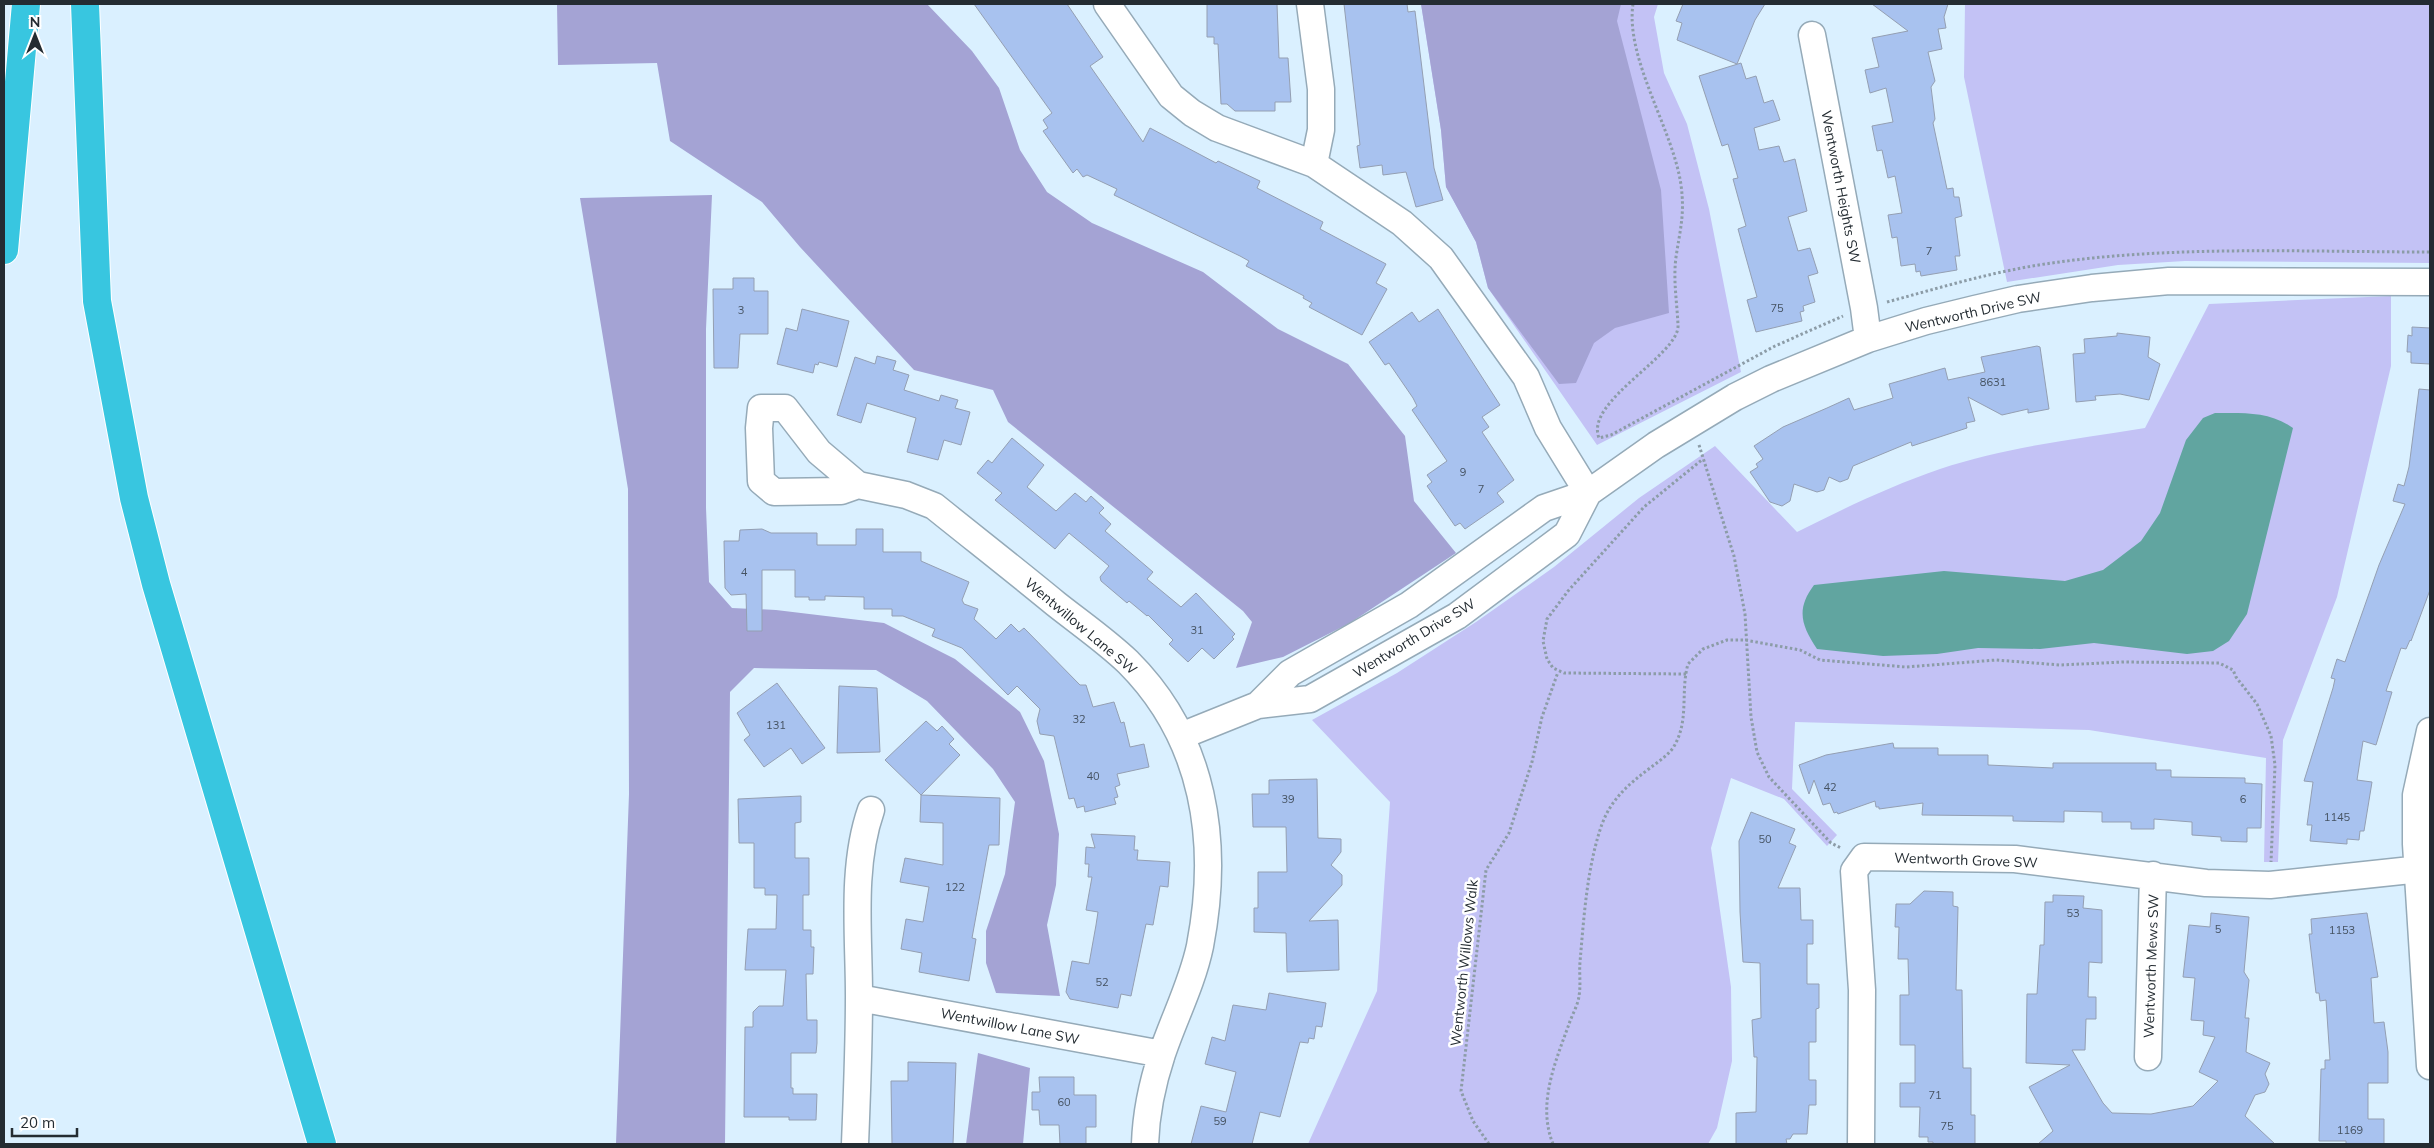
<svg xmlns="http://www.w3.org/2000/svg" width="2434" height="1148" font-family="Mulish,sans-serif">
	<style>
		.green { fill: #c3c2f5 }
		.forest { fill: #a4a3d4 }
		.water { fill: #61a5a0 }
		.building { fill: #a8c2ef; stroke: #949fb2 }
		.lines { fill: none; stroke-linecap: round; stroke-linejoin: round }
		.street-casing { stroke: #95aab8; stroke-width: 29 }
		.highway-casing { stroke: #fff; stroke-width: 30 }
		.path { stroke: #8c9ca7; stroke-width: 3; stroke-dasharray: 2.5 2.5; stroke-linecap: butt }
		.street { stroke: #fff; stroke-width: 26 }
		.highway { stroke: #38c6e0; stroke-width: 28 }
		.labels { text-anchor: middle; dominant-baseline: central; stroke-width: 5; stroke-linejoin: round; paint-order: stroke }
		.number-label { font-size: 11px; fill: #455261 }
		.street-label { font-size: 14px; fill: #242c32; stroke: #fff }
	</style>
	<rect width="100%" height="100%" fill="#daf0ff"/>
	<path class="green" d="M 1421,4 L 1658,4 L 1654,17 L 1664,73 L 1687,124 L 1709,209 L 1741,372 L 1597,445 L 1488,288 L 1476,242 L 1446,187 L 1441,130 Z
		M 1965,4 L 2430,4 L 2430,263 L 2185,261 L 2118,265 L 2007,282 L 1964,77 Z
		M 2391,296 L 2391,366 L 2337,597 L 2283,740 L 2278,862 L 2264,862 L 2266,758 L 2089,730 L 1795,722 L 1792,789 L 1837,835 L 1827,846 L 1784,799 L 1731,778 L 1711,848 L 1731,987 L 1732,1061 L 1717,1128 L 1708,1144 L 1308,1144 L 1377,991 L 1390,802 L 1312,720 L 1397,673 L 1476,622 L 1554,567 L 1639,498 L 1715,446 L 1797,532 C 1843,509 1890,486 1940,469 C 2006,447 2076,439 2145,428 L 2209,304 Z"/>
	<path class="forest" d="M 557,4 L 927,4 L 972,51 L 999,88 L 1020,150 L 1047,192 L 1092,223 L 1203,272 L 1278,329 L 1348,364 L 1405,436 L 1414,501 L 1456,553 L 1350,623 L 1283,657 L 1236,668 L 1252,622 L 1243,611 L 1008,422 L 993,390 L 914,370 L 800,247 L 762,202 L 670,141 L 657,63 L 558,65 Z
		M 1421,4 L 1621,4 L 1617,21 L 1661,190 L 1669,313 L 1615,328 L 1594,343 L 1576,383 L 1559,384 L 1488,288 L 1476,242 L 1446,187 L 1441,130 Z
		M 712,195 L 706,329 L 706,508 L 709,582 L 732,608 L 776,610 L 884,623 L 955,659 L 1020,712 L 1044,761 L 1059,834 L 1056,885 L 1047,925 L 1060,996 L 996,993 L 986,963 L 986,931 L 1005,874 L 1015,802 L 993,769 L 927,701 L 876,670 L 754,668 L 730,692 L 725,1144 L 616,1144 L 629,794 L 628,489 L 580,198 Z
		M 978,1053 L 1030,1068 L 1023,1144 L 966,1144 Z"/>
	<path class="water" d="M 2215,413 C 2242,413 2270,411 2293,428 L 2247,614 L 2229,641 L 2213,651 L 2187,654 L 2094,643 L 2040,649 L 1978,648 L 1937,654 L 1883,656 L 1817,649 C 1801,625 1796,609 1814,585 L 1944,571 L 2065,581 L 2103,570 L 2141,541 L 2160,513 L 2186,440 L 2203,418 Z"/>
	<path class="building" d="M 974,4 L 1067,4 L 1103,57 L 1090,66 L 1143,142 L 1150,128 L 1216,163 L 1218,161 L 1260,181 L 1257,188 L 1323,222 L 1320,229 L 1386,264 L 1376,283 L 1387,289 L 1362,335 L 1309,307 L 1312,303 L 1303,298 L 1304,296 L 1246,266 L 1249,261 L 1240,256 L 1114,195 L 1117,189 L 1087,175 L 1083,177 L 1077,169 L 1073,173 L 1043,131 L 1048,128 L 1043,120 L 1052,113 Z
		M 1207,4 L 1277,4 L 1279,58 L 1288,58 L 1291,102 L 1275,102 L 1275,111 L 1235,111 L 1227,104 L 1221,104 L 1218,44 L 1214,44 L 1214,37 L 1207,37 Z
		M 1344,4 L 1407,4 L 1408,12 L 1415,11 L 1434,168 L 1443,200 L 1416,207 L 1406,172 L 1383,175 L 1382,165 L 1360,168 L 1357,146 L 1360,145 Z
		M 1683,4 L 1765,4 L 1755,20 L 1737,64 L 1677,40 L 1682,23 L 1676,21 Z
		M 1872,4 L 1948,4 L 1944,17 L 1946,28 L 1938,29 L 1942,49 L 1928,52 L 1935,81 L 1931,87 L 1935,119 L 1933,123 L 1947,189 L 1953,188 L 1954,197 L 1959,197 L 1962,216 L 1955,218 L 1960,256 L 1955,256 L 1957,270 L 1921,276 L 1920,271 L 1916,272 L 1915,264 L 1901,266 L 1897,237 L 1892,238 L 1888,215 L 1902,213 L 1895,176 L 1888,178 L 1882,150 L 1877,151 L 1872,126 L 1893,122 L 1886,88 L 1870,93 L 1865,70 L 1879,67 L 1872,38 L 1908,31 Z
		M 1741,63 L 1746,79 L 1756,76 L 1764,103 L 1773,100 L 1780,120 L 1754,128 L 1759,150 L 1779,146 L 1784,162 L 1795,159 L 1807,211 L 1788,217 L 1798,251 L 1810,248 L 1818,273 L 1808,276 L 1815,302 L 1803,306 L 1804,311 L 1800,312 L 1802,321 L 1756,332 L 1747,300 L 1757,297 L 1738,229 L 1746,226 L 1733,179 L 1738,178 L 1728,144 L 1722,146 L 1699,76 Z
		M 733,278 L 754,278 L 754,291 L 768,291 L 768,334 L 740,334 L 738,368 L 714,368 L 713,289 L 733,289 Z
		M 802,309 L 849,321 L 837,367 L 819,362 L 818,365 L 815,364 L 813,373 L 777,364 L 786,328 L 797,331 Z
		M 1438,309 L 1500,405 L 1482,417 L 1489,427 L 1482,432 L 1514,480 L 1497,493 L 1504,502 L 1465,529 L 1460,523 L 1455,526 L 1427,486 L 1432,482 L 1427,475 L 1447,461 L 1412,410 L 1417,406 L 1413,398 L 1389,363 L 1385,365 L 1369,342 L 1412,312 L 1419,322 Z
		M 2412,327 L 2430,328 L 2430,364 L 2411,363 L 2411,352 L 2407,352 L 2408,335 L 2412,336 Z
		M 2117,333 L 2150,337 L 2148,357 L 2160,364 L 2149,400 L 2120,394 L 2095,396 L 2096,400 L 2076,402 L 2073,354 L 2085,353 L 2084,339 L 2117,336 Z
		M 2037,346 L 2040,347 L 2049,409 L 2028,413 L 2028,409 L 2002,415 L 1968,397 L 1975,421 L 1966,423 L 1967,428 L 1912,446 L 1911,442 L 1853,466 L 1848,479 L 1840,482 L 1829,477 L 1824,490 L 1817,492 L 1794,484 L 1790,501 L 1782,506 L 1770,502 L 1750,472 L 1758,467 L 1756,464 L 1763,459 L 1754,446 L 1783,427 L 1827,408 L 1849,398 L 1854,410 L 1893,398 L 1889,384 L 1945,368 L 1948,380 L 1985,372 L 1981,357 Z
		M 877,356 L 896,361 L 893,370 L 909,375 L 904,390 L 939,401 L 941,395 L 958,400 L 955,408 L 970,412 L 961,445 L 944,440 L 938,460 L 907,452 L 916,418 L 867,403 L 861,423 L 837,415 L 855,357 L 875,364 Z
		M 2419,389 L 2430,390 L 2430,590 L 2411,641 L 2410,640 L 2406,649 L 2401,648 L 2386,691 L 2392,692 L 2376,745 L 2363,741 L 2357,780 L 2372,782 L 2364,831 L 2360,831 L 2359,840 L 2347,839 L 2347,844 L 2310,841 L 2312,825 L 2307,825 L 2313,782 L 2304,781 L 2333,688 L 2335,679 L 2331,678 L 2337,659 L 2345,662 L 2379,565 L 2405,504 L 2393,501 L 2398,484 L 2404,486 L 2409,467 Z
		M 1012,438 L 1044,465 L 1027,487 L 1056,511 L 1075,493 L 1086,502 L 1091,496 L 1104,508 L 1099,513 L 1111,524 L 1105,531 L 1153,572 L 1147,579 L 1181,607 L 1196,593 L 1235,634 L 1232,637 L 1234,639 L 1214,659 L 1202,648 L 1188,662 L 1169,644 L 1173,640 L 1148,615 L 1147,616 L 1129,601 L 1127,603 L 1101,581 L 1100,577 L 1109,566 L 1069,533 L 1055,549 L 995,500 L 1002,493 L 977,473 L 988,460 L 992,463 Z
		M 762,529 L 771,533 L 817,533 L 817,545 L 856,545 L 856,529 L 883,529 L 883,552 L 921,552 L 921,561 L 969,582 L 962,600 L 964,604 L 978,609 L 974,619 L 996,639 L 1011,624 L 1019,632 L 1024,628 L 1080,685 L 1086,685 L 1093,707 L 1114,702 L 1121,723 L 1124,722 L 1130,747 L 1144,744 L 1149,767 L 1117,774 L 1120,785 L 1115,787 L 1118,797 L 1114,798 L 1116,804 L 1085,812 L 1084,806 L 1077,808 L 1074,798 L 1069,799 L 1054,736 L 1040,734 L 1037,721 L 1040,709 L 1017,686 L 1008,695 L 962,648 L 932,636 L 935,629 L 903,616 L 892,616 L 892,609 L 864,609 L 864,597 L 825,596 L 825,600 L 809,600 L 809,597 L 795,597 L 795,570 L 762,570 L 762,631 L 747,631 L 746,594 L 731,595 L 725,588 L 724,541 L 739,541 L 740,530 Z
		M 777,683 L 825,748 L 802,764 L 791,748 L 764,767 L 744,740 L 750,735 L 737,713 Z
		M 839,686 L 877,688 L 880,752 L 837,753 Z
		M 926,721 L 937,731 L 942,726 L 954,739 L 949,744 L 960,755 L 921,795 L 1000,798 L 999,845 L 989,845 L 972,938 L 976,939 L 969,981 L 919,972 L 922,953 L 901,949 L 906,919 L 923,922 L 929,887 L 900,882 L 905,858 L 943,865 L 943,823 L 920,822 L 921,795 L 885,760 Z
		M 1893,743 L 1894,748 L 1938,748 L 1938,755 L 1988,755 L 1988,765 L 2053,768 L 2053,763 L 2156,763 L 2156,770 L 2171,770 L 2171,777 L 2245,778 L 2245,783 L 2262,784 L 2261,828 L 2247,828 L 2247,842 L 2221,841 L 2221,837 L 2192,835 L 2192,822 L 2154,819 L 2154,829 L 2131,829 L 2131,822 L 2102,822 L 2102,812 L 2064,811 L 2064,822 L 2013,821 L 2013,816 L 1922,815 L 1923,803 L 1879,809 L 1879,807 L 1876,807 L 1875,801 L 1838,814 L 1837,812 L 1834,813 L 1830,803 L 1823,805 L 1814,780 L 1809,794 L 1799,765 L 1826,755 Z
		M 1317,779 L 1318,838 L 1341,839 L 1341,852 L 1331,865 L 1342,875 L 1342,885 L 1309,921 L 1338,920 L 1339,970 L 1287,972 L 1286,933 L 1254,932 L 1254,908 L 1258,908 L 1258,872 L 1287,872 L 1286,827 L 1253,827 L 1252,794 L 1269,794 L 1269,780 Z
		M 801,796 L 801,822 L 795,823 L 795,858 L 809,858 L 809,895 L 803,895 L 803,930 L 811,930 L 811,947 L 814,947 L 813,974 L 806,974 L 807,1020 L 817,1020 L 817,1043 L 816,1053 L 791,1053 L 791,1088 L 793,1088 L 793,1094 L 817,1094 L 816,1120 L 789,1120 L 789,1117 L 744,1117 L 745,1027 L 753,1027 L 753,1012 L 759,1006 L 783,1006 L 786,970 L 745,970 L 748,929 L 776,929 L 777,895 L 765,895 L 765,888 L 754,888 L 754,843 L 739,843 L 738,799 Z
		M 1751,812 L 1795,829 L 1789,843 L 1796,846 L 1778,888 L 1800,888 L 1801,920 L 1813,920 L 1813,944 L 1807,944 L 1807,984 L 1819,984 L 1819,1008 L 1816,1009 L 1816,1042 L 1809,1042 L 1809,1080 L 1816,1080 L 1816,1105 L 1809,1105 L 1807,1134 L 1793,1134 L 1790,1139 L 1786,1139 L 1787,1144 L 1736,1144 L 1736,1113 L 1756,1112 L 1757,1057 L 1754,1057 L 1752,1020 L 1761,1018 L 1760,963 L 1743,962 L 1740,912 L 1739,841 Z
		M 1091,834 L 1135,836 L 1134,850 L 1138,850 L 1137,860 L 1170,862 L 1168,887 L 1160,886 L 1153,925 L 1146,924 L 1131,996 L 1121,994 L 1118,1008 L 1070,999 L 1066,992 L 1072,961 L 1089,964 L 1096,925 L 1098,912 L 1086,910 L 1092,877 L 1088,877 L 1089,864 L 1085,864 L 1086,847 L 1095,848 Z
		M 1924,891 L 1953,892 L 1953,906 L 1958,907 L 1956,990 L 1962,990 L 1963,1068 L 1971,1068 L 1971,1115 L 1975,1115 L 1975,1144 L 1933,1144 L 1933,1142 L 1928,1142 L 1928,1137 L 1919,1137 L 1920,1107 L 1900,1107 L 1900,1083 L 1915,1083 L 1915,1045 L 1900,1045 L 1900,995 L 1909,995 L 1908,959 L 1898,959 L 1899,927 L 1895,927 L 1896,904 L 1910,904 Z
		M 2053,895 L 2084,896 L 2083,908 L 2102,910 L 2102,963 L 2089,962 L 2088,997 L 2096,997 L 2096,1019 L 2086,1019 L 2085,1050 L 2072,1050 L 2103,1103 L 2112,1113 L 2151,1114 L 2193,1106 L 2218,1081 L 2199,1072 L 2215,1037 L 2203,1035 L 2204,1021 L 2191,1020 L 2195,978 L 2183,977 L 2189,925 L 2210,927 L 2211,913 L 2249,917 L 2244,972 L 2249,980 L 2245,1018 L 2249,1018 L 2246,1052 L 2270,1063 L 2265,1074 L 2269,1084 L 2265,1092 L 2255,1095 L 2245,1116 L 2275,1144 L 2038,1144 L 2053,1131 L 2029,1087 L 2070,1065 L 2026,1063 L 2027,994 L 2037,994 L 2040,945 L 2044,945 L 2045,902 L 2053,902 Z
		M 2367,913 L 2378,977 L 2371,978 L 2374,1023 L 2384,1022 L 2388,1052 L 2388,1083 L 2368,1083 L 2368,1119 L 2384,1119 L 2384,1144 L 2346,1144 L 2346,1141 L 2319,1141 L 2321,1069 L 2325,1069 L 2325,1060 L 2330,1060 L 2326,1000 L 2320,1001 L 2319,993 L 2316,993 L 2309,934 L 2312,934 L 2311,919 Z
		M 1269,993 L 1326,1003 L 1322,1027 L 1316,1026 L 1314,1039 L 1309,1038 L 1308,1043 L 1300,1042 L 1280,1117 L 1260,1112 L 1252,1144 L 1191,1144 L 1201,1106 L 1226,1112 L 1236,1072 L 1205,1064 L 1212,1037 L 1225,1041 L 1233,1005 L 1266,1010 Z
		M 908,1062 L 956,1063 L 953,1144 L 892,1144 L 891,1081 L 908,1081 Z
		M 1039,1077 L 1074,1077 L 1074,1095 L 1096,1095 L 1096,1127 L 1086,1127 L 1086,1144 L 1060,1144 L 1059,1125 L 1040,1125 L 1039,1110 L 1032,1110 L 1032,1092 L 1040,1092 Z"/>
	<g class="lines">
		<g class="street-casing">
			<path id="street" d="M 1107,4 L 1171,96 L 1192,113 L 1217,128 L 1314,164 L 1402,223 L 1441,258 L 1526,377 L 1548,428 L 1588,493
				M 1310,4 L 1321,89 L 1321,130 L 1314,164
				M 1812,35 L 1864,308 L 1868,339
				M 858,485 L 841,491 L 774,492 L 761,481 L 759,428 L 761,408 L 785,408 L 819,452 L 858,485 L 906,495 L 934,506 C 975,539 1016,571 1056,604 C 1080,623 1106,641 1128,662 C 1205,739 1220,842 1200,946 C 1192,984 1174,1018 1162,1054 C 1152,1084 1146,1113 1145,1144
				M 1258,705 L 1290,673 L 1409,605 L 1544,508 L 1588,493 L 1656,445 L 1735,397 L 1771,379 L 1868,339 L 1926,321 L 1975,309 L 2018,299 L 2092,288 L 2169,281 L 2430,282
				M 2430,731 L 2416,795 L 2416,844 L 2430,1066
				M 1181,736 L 1258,705 L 1310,699 L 1457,616 L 1567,534 L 1588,493
				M 859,998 L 1162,1054
				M 2148,1057 L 2153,875
				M 855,1144 C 857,1095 859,1045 859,995 C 859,935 851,867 871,810
				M 1861,1144 L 1862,990 L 1854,871 L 1864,857 L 2015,859 L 2206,883 L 2270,885 L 2430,868"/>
		</g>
		<g class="highway-casing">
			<path id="highway" d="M 85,4 L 97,301 L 134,498 L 156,584 L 322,1144
				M 4,250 L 26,4"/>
		</g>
		<path class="path" d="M 1633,4 C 1625,59 1673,129 1681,185 C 1685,214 1680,230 1676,257 C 1673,280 1677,302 1678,325 C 1680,355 1584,401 1599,438 L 1611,435 L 1775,346 L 1843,316
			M 1887,302 C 1939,288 1991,272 2045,264 C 2171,245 2303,252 2430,252
			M 1699,445 L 1734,556 L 1745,614 L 1751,717 L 1757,752 L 1769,777 L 1831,843 L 1841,848
			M 1686,674 L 1564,673 L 1553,668 L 1547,659 L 1543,641 L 1547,619 L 1568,591 L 1644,507 L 1703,459
			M 1489,1144 L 1473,1121 L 1461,1091 L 1486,870 L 1509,833 L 1532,762 L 1542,717 L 1558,672
			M 1553,1144 C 1537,1104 1555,1063 1569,1024 C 1572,1015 1578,1005 1579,996 C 1581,985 1579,973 1580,962 C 1584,916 1587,867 1602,824 C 1612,798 1629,784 1650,768 C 1658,762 1667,756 1673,748 C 1690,721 1680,692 1688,664 L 1703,649 L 1727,640 L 1745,640 L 1800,650 L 1820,660 L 1906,667 L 1996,660 L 2060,665 L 2124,662 L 2219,663 L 2233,670 L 2236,677 L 2257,704 L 2271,736 L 2275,765 L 2271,862"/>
		<use href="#street" class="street"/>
		<use href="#highway" class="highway"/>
	</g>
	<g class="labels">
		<g class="number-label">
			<text x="1929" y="251">7</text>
			<text x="1777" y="308">75</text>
			<text x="741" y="310">3</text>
			<text x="1993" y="382">8631</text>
			<text x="1463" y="472">9</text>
			<text x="1481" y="489">7</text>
			<text x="744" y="572">4</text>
			<text x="1197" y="630">31</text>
			<text x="1079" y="719">32</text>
			<text x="776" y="725">131</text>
			<text x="1093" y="776">40</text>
			<text x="1830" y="787">42</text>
			<text x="1288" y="799">39</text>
			<text x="2243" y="799">6</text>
			<text x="2337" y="817">1145</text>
			<text x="1765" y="839">50</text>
			<text x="955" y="887">122</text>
			<text x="2073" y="913">53</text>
			<text x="2218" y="929">5</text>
			<text x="2342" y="930">1153</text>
			<text x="1102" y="982">52</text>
			<text x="1935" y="1095">71</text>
			<text x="1064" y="1102">60</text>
			<text x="1220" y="1121">59</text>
			<text x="1947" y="1126">75</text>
			<text x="2350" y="1130">1169</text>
		</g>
		<g class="street-label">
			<text transform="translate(1841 187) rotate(79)">Wentworth Heights SW</text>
			<text transform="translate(1973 312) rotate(-13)">Wentworth Drive SW</text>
			<text transform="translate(1081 626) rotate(40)">Wentwillow Lane SW</text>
			<text transform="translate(1414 638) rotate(-31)">Wentworth Drive SW</text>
			<text transform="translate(1966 860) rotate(2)">Wentworth Grove SW</text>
			<text transform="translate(1464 963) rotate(-84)">Wentworth Willows Walk</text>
			<text transform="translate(2151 966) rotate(-88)">Wentworth Mews SW</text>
			<text transform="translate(1010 1026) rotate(11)">Wentwillow Lane SW</text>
		</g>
	</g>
	<rect width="2434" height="1148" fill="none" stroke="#242c32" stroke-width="10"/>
	<g transform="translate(35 35)" stroke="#ffffff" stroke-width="4" paint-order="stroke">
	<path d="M0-4L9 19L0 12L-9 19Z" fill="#242c32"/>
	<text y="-8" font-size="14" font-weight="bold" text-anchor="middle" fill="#242c32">N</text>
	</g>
	<path d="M12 1128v8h65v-8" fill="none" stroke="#242c32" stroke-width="2.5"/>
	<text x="20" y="1128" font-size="15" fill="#242c32" stroke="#ffffff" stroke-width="4" paint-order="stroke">20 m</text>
</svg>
